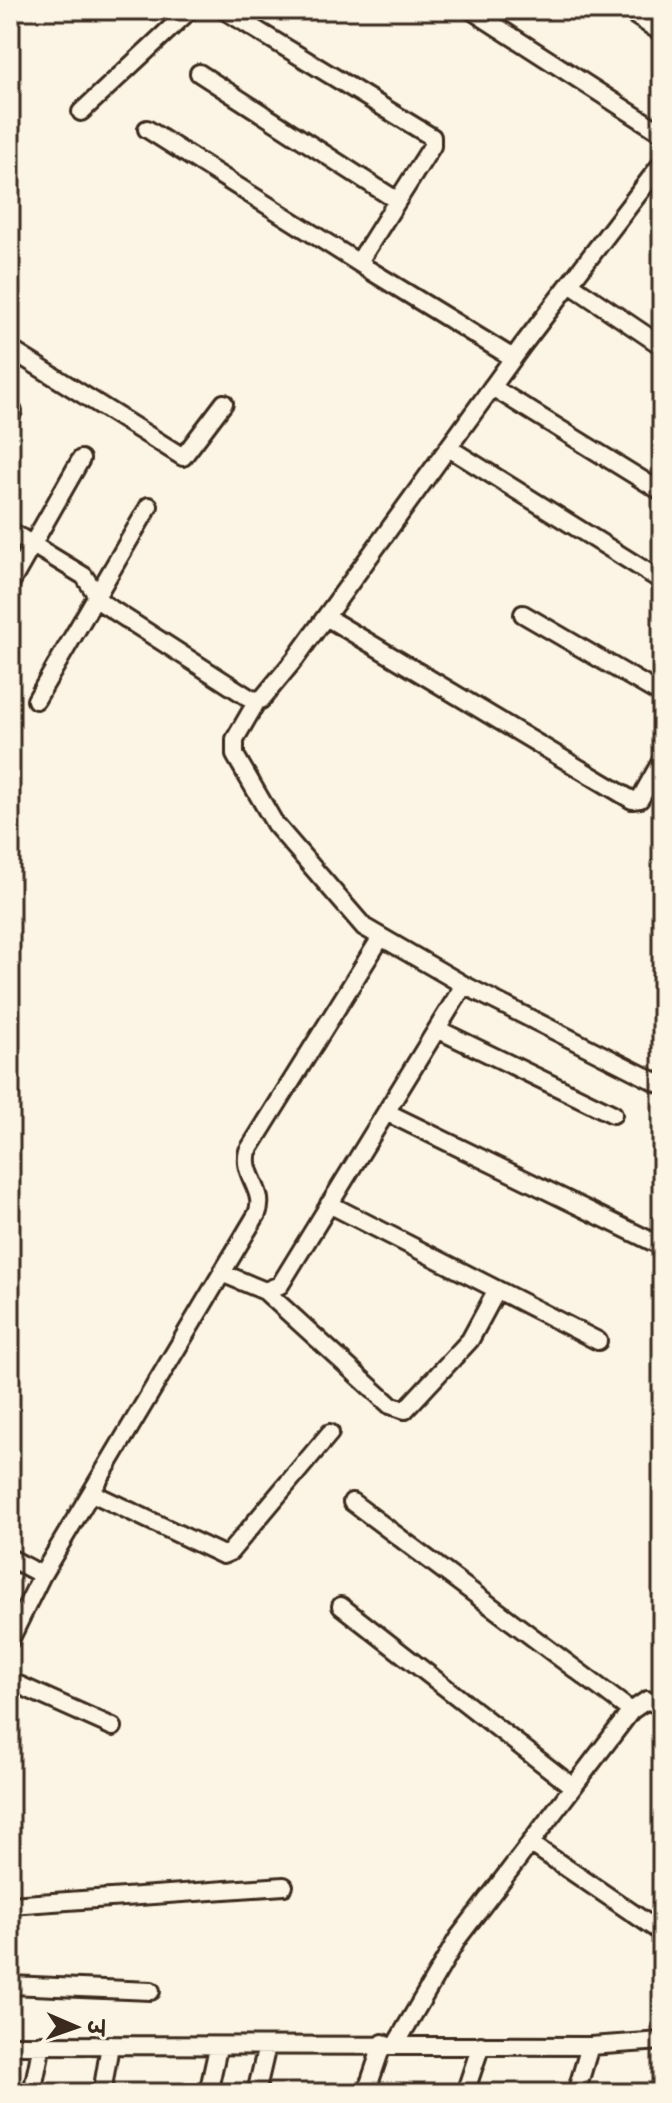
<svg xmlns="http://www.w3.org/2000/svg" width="672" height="2103" font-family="'Indie Flower','Playpen Sans Deva',sans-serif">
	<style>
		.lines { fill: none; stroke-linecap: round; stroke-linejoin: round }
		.minor-casing { stroke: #3b2a1e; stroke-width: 22 }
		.minor { stroke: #fcf5e5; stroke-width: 16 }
	</style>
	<rect width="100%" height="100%" fill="#fcf5e5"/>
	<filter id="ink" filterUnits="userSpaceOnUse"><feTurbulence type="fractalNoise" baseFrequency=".0125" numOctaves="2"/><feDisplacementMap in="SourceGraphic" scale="16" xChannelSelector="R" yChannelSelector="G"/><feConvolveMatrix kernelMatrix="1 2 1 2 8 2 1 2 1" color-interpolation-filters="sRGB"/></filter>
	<g filter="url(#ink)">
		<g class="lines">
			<g class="minor-casing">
				<path id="minor" d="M 224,10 L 432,137 L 432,146 L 360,260 L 366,268 L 513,358
					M 471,10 L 662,133
					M 627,10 L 662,33
					M 199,73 L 396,200
					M 81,112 L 190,10
					M 147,129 L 362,265
					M 570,284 L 662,346
					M 10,349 L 183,457 L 224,403
					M 492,387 L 662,492
					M 10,418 L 13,411
					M 449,448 L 662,581
					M 10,531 L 84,576 L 102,603 L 251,699 L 261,700 L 295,659 L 522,346 L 662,163
					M 10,584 L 81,459
					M 523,614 L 662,695
					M 326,617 L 632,800 L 640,799 L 662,760
					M 36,700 L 149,506
					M 257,701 L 235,739 L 235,755 L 275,824 L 364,927 L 464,985 L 662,1085
					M 437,1029 L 613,1114
					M 386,1112 L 653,1242
					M 329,1204 L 598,1341
					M 222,1273 L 265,1291 L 280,1285 L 464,985
					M 265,1291 L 390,1405 L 405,1410 L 470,1340 L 497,1290
					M 92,1493 L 223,1555 L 230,1552 L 330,1433
					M 352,1502 L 631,1711
					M 10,1558 L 42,1575
					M 341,1606 L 573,1787
					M 10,1640 L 42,1575 L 257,1214 C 267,1191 241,1175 248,1151 L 380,939
					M 10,1681 L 113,1727
					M 530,1843 L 662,1933
					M 10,1905 L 284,1886
					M 10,1985 L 151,1991
					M 396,2044 L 458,1938 L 631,1711 L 647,1700 L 662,1707
					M 10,2045 L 590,2046 L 662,2041
					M 32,2093 L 42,2044
					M 102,2093 L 110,2045
					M 208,2093 L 218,2048
					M 256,2093 L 267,2046
					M 366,2093 L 383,2043
					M 465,2093 L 481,2045
					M 576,2093 L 590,2046"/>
			</g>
			<use href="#minor" class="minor"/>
		</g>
	</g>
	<rect width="672" height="2103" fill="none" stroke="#fcf5e5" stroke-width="40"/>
	<rect x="20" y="20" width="632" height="2063" fill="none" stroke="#3b2a1e" stroke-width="3" filter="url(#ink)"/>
	<g transform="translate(76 2027) rotate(92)" stroke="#fcf5e5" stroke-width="6" paint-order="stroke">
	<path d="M0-6L14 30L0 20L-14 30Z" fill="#3b2a1e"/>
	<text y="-12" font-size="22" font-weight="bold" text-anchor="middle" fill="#3b2a1e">उ</text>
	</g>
</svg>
